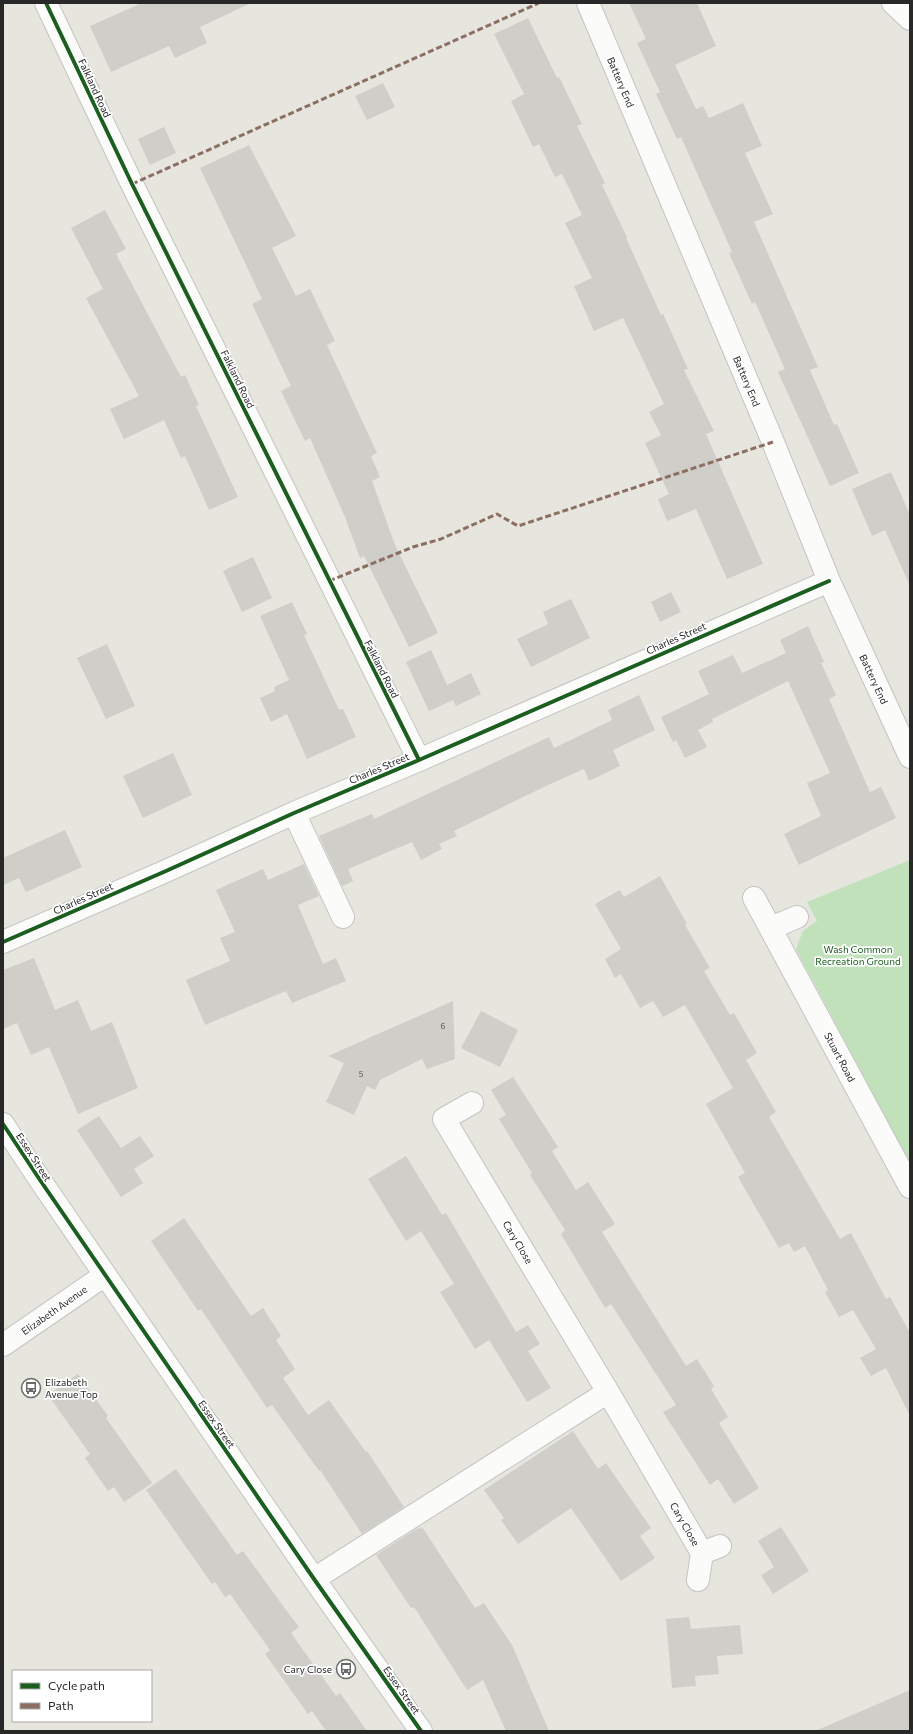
<svg xmlns="http://www.w3.org/2000/svg" width="913" height="1734" font-family="Commissioner,sans-serif">
	<style>
		.park { fill: #c0e1b9 }
		.building { fill: #cfcec9 }
		.lines { fill: none; stroke-linecap: round; stroke-linejoin: round }
		.minor-casing { stroke: #c4c3c3; stroke-width: 24 }
		.minor { stroke: #fbfbfa; stroke-width: 22 }
		.quiet { stroke: #8d6e63; stroke-width: 3; stroke-dasharray: 6 3; stroke-linecap: butt }
		.cycleway-casing { stroke: #fff; stroke-width: 6 }
		.cycleway { stroke: #1b5e20; stroke-width: 4 }
		.labels { text-anchor: middle; dominant-baseline: central; stroke-width: 3.5; stroke-linejoin: round; paint-order: stroke }
		.number-label { font-size: 8px; fill: #525251 }
		.street-label { font-size: 10px; fill: #282828; stroke: #fff }
		.park-label { font-size: 10px; fill: #1d6020; stroke: #fff }
		.poi-label { font-size: 10px; fill: #282828; stroke: #fff; text-anchor: start }
	</style>
	<rect width="100%" height="100%" fill="#e6e5de"/>
	<path class="park" d="M 910,860 L 910,1163 L 796,949 L 803,931 L 817,921 L 807,902 Z"/>
	<path class="building" d="M 142,3 L 251,3 L 200,27 L 207,43 L 175,58 L 169,46 L 111,72 L 90,26 Z
		M 629,3 L 697,3 L 716,46 L 675,65 L 696,109 L 703,106 L 709,118 L 743,103 L 762,146 L 745,153 L 773,214 L 754,222 L 818,367 L 810,370 L 834,425 L 837,424 L 859,473 L 830,486 L 778,372 L 785,369 L 755,302 L 752,304 L 729,253 L 732,252 L 681,137 L 677,139 L 656,94 L 660,92 L 637,43 L 646,39 Z
		M 528,18 L 557,78 L 559,77 L 582,124 L 577,126 L 605,183 L 602,185 L 627,237 L 626,238 L 661,315 L 663,314 L 688,369 L 684,370 L 714,431 L 706,434 L 763,564 L 727,579 L 696,509 L 667,521 L 658,499 L 669,494 L 645,443 L 661,435 L 649,412 L 664,404 L 623,318 L 594,331 L 574,286 L 592,278 L 565,223 L 582,215 L 562,174 L 555,177 L 539,144 L 533,147 L 511,101 L 524,94 L 494,34 Z
		M 383,83 L 395,107 L 367,120 L 355,96 Z
		M 164,127 L 176,153 L 150,165 L 138,139 Z
		M 249,145 L 296,236 L 272,248 L 296,296 L 310,289 L 335,341 L 327,345 L 377,453 L 371,456 L 380,477 L 372,481 L 395,545 L 438,633 L 409,647 L 364,556 L 360,558 L 345,517 L 310,438 L 305,441 L 281,391 L 291,386 L 252,304 L 262,299 L 200,168 Z
		M 105,210 L 126,249 L 116,254 L 181,377 L 185,375 L 199,405 L 196,406 L 238,497 L 209,510 L 185,456 L 181,458 L 164,420 L 124,439 L 110,409 L 139,396 L 86,298 L 103,289 L 71,228 Z
		M 891,472 L 910,515 L 910,586 L 885,530 L 872,536 L 852,489 Z
		M 253,557 L 272,598 L 242,612 L 223,571 Z
		M 671,592 L 681,612 L 660,622 L 651,602 Z
		M 571,599 L 590,638 L 531,667 L 517,639 L 548,624 L 543,612 Z
		M 292,602 L 307,634 L 304,635 L 324,678 L 339,710 L 343,709 L 356,737 L 307,759 L 287,714 L 271,722 L 260,698 L 275,691 L 274,687 L 289,680 L 260,616 Z
		M 808,626 L 824,662 L 821,663 L 836,695 L 829,699 L 870,792 L 881,787 L 896,818 L 799,865 L 784,834 L 821,816 L 807,783 L 830,773 L 788,681 L 712,719 L 713,722 L 698,730 L 707,747 L 685,758 L 676,740 L 673,742 L 661,717 L 709,694 L 698,671 L 733,655 L 742,673 L 786,653 L 780,640 Z
		M 107,644 L 135,706 L 106,719 L 77,658 Z
		M 431,650 L 447,685 L 471,673 L 481,694 L 456,706 L 453,700 L 429,711 L 406,662 Z
		M 639,695 L 655,730 L 613,750 L 620,766 L 589,781 L 584,769 L 548,785 L 454,831 L 457,836 L 439,844 L 442,849 L 421,860 L 412,842 L 348,869 L 353,881 L 342,886 L 319,836 L 372,814 L 374,819 L 549,737 L 554,748 L 612,720 L 608,710 Z
		M 173,753 L 192,795 L 143,818 L 123,776 Z
		M 65,830 L 82,867 L 26,892 L 19,878 L 3,885 L 3,858 Z
		M 304,864 L 319,896 L 298,905 L 323,964 L 336,958 L 346,981 L 292,1003 L 286,991 L 205,1025 L 186,980 L 230,961 L 220,938 L 235,932 L 216,890 L 263,869 L 268,880 Z
		M 660,876 L 687,924 L 685,925 L 710,968 L 704,971 L 730,1015 L 734,1013 L 757,1053 L 746,1060 L 776,1112 L 769,1117 L 840,1239 L 851,1233 L 886,1299 L 890,1297 L 910,1333 L 910,1416 L 886,1368 L 871,1376 L 860,1358 L 876,1349 L 853,1310 L 839,1317 L 825,1292 L 828,1290 L 805,1246 L 794,1252 L 789,1243 L 779,1248 L 738,1177 L 745,1173 L 706,1104 L 733,1088 L 685,1005 L 663,1017 L 653,1001 L 640,1008 L 621,974 L 615,978 L 605,959 L 621,949 L 595,904 L 620,890 L 624,897 Z
		M 34,958 L 55,1010 L 78,1000 L 91,1031 L 112,1022 L 138,1088 L 78,1114 L 49,1047 L 31,1055 L 17,1023 L 3,1029 L 3,970 Z
		M 453,1001 L 455,1059 L 427,1069 L 422,1059 L 380,1080 L 375,1090 L 367,1086 L 354,1115 L 326,1102 L 344,1063 L 328,1056 Z
		M 481,1011 L 518,1030 L 500,1067 L 461,1048 Z
		M 513,1077 L 558,1147 L 552,1151 L 576,1190 L 588,1182 L 615,1224 L 602,1232 L 686,1366 L 697,1359 L 714,1386 L 711,1389 L 728,1417 L 719,1423 L 759,1488 L 734,1504 L 718,1479 L 710,1485 L 663,1412 L 676,1405 L 611,1304 L 605,1308 L 561,1234 L 565,1230 L 530,1175 L 532,1173 L 499,1119 L 506,1115 L 491,1090 Z
		M 99,1116 L 121,1148 L 140,1136 L 154,1156 L 134,1169 L 143,1183 L 121,1197 L 77,1130 Z
		M 406,1156 L 442,1215 L 446,1213 L 516,1332 L 528,1325 L 540,1344 L 528,1351 L 551,1388 L 527,1402 L 489,1340 L 475,1349 L 440,1292 L 454,1284 L 421,1231 L 406,1241 L 368,1179 Z
		M 184,1218 L 251,1316 L 263,1308 L 281,1336 L 276,1340 L 295,1369 L 283,1378 L 308,1415 L 329,1400 L 366,1452 L 367,1451 L 404,1507 L 362,1534 L 320,1470 L 319,1471 L 272,1405 L 267,1408 L 201,1309 L 198,1311 L 151,1241 Z
		M 78,1374 L 108,1416 L 106,1418 L 152,1483 L 124,1502 L 114,1487 L 108,1491 L 85,1458 L 90,1454 L 48,1395 Z
		M 573,1431 L 598,1469 L 606,1463 L 651,1528 L 640,1536 L 655,1558 L 621,1581 L 571,1508 L 518,1544 L 501,1520 L 504,1518 L 484,1490 Z
		M 176,1469 L 237,1555 L 243,1551 L 286,1610 L 299,1627 L 291,1633 L 336,1696 L 340,1693 L 367,1731 L 326,1731 L 312,1711 L 308,1714 L 265,1654 L 270,1650 L 230,1594 L 225,1597 L 215,1582 L 212,1584 L 146,1490 Z
		M 422,1527 L 475,1608 L 484,1603 L 512,1645 L 549,1731 L 506,1731 L 483,1680 L 467,1690 L 414,1607 L 411,1608 L 376,1555 L 418,1528 L 419,1529 Z
		M 781,1527 L 809,1571 L 773,1594 L 761,1575 L 774,1567 L 758,1541 Z
		M 689,1617 L 691,1629 L 740,1625 L 743,1654 L 717,1656 L 719,1674 L 695,1676 L 696,1686 L 672,1688 L 666,1619 Z
		M 910,1690 L 910,1731 L 815,1731 L 864,1710 Z"/>
	<g class="lines">
		<g class="minor-casing">
			<path id="minor" d="M 46,3 L 132,184 L 419,760
				M 588,3 L 773,442 L 829,581 L 910,757
				M 893,3 L 910,19
				M 294,813 L 343,917
				M 754,898 L 910,1187
				M 771,928 L 797,917
				M 3,942 L 166,871 L 294,813 L 419,760 L 829,581
				M 472,1103 L 444,1119 L 608,1392 L 702,1553 L 698,1580
				M 3,1124 L 40,1180 L 314,1579 L 421,1731
				M 3,1345 L 105,1275
				M 702,1553 L 720,1546
				M 314,1579 L 608,1392"/>
		</g>
		<use href="#minor" class="minor"/>
		<path class="quiet" d="M 132,184 L 539,3
			M 329,581 L 413,547 L 441,539 L 497,514 L 518,526 L 773,442"/>
		<g class="cycleway-casing">
			<path id="cycleway" d="M 46,3 L 132,184 L 419,760
				M 3,942 L 166,871 L 294,813 L 419,760 L 829,581
				M 3,1124 L 40,1180 L 314,1579 L 421,1731"/>
		</g>
		<use href="#cycleway" class="cycleway"/>
	</g>
	<defs>
		<g id="bus-ring" transform="scale(1)"><circle r="9.5" fill="#fff" stroke="#6a6a68" stroke-width="1.5"/><path d="M-5-6H5V4H4V6H2V4H-2V6H-4V4H-5ZM-3.5-4V0h7V-4ZM-3.5 1.2v1.5H-2V1.2ZM2 1.2v1.5H3.5V1.2Z" fill="#6a6a68"/></g>
	</defs>
	<g fill-rule="evenodd">
		<use href="#bus-ring" x="31" y="1388"/>
		<use href="#bus-ring" x="346" y="1669"/>
	</g>
	<g class="labels">
		<g class="number-label">
			<text x="443" y="1026">6</text>
			<text x="361" y="1074">5</text>
		</g>
		<g class="street-label">
			<text transform="translate(621 82) rotate(67)">Battery End</text>
			<text transform="translate(95 88) rotate(65)">Falkland Road</text>
			<text transform="translate(238 379) rotate(64)">Falkland Road</text>
			<text transform="translate(747 381) rotate(67)">Battery End</text>
			<text transform="translate(676 638) rotate(-24)">Charles Street</text>
			<text transform="translate(382 669) rotate(63)">Falkland Road</text>
			<text transform="translate(874 679) rotate(65)">Battery End</text>
			<text transform="translate(379 768) rotate(-23)">Charles Street</text>
			<text transform="translate(83 898) rotate(-24)">Charles Street</text>
			<text transform="translate(840 1057) rotate(62)">Stuart Road</text>
			<text transform="translate(34 1157) rotate(57)">Essex Street</text>
			<text transform="translate(518 1242) rotate(59)">Cary Close</text>
			<text transform="translate(54 1310) rotate(-35)">Elizabeth Avenue</text>
			<text transform="translate(217 1424) rotate(55)">Essex Street</text>
			<text transform="translate(685 1524) rotate(60)">Cary Close</text>
			<text transform="translate(402 1690) rotate(55)">Essex Street</text>
		</g>
		<g class="park-label">
			<text x="858" y="949">Wash Common<tspan x="858" dy="12">Recreation Ground</tspan></text>
		</g>
		<g class="poi-label">
			<text x="45" y="1382">Elizabeth<tspan x="45" dy="12">Avenue Top</tspan></text>
			<text x="332" y="1669" text-anchor="end">Cary Close</text>
		</g>
	</g>
	<rect width="913" height="1734" fill="none" stroke="#282828" stroke-width="8"/>
	<rect x="12" y="1670" width="140" height="52" fill="#ffffff" stroke="#a9a9a9"/>
	<rect x="20" y="1683" width="20" height="6" fill="#1b5e20" stroke="#a9a9a9"/>
	<text x="48" y="1690" font-size="12" fill="#282828">Cycle path</text>
	<rect x="20" y="1703" width="20" height="6" fill="#8d6e63" stroke="#a9a9a9"/>
	<text x="48" y="1710" font-size="12" fill="#282828">Path</text>
</svg>
